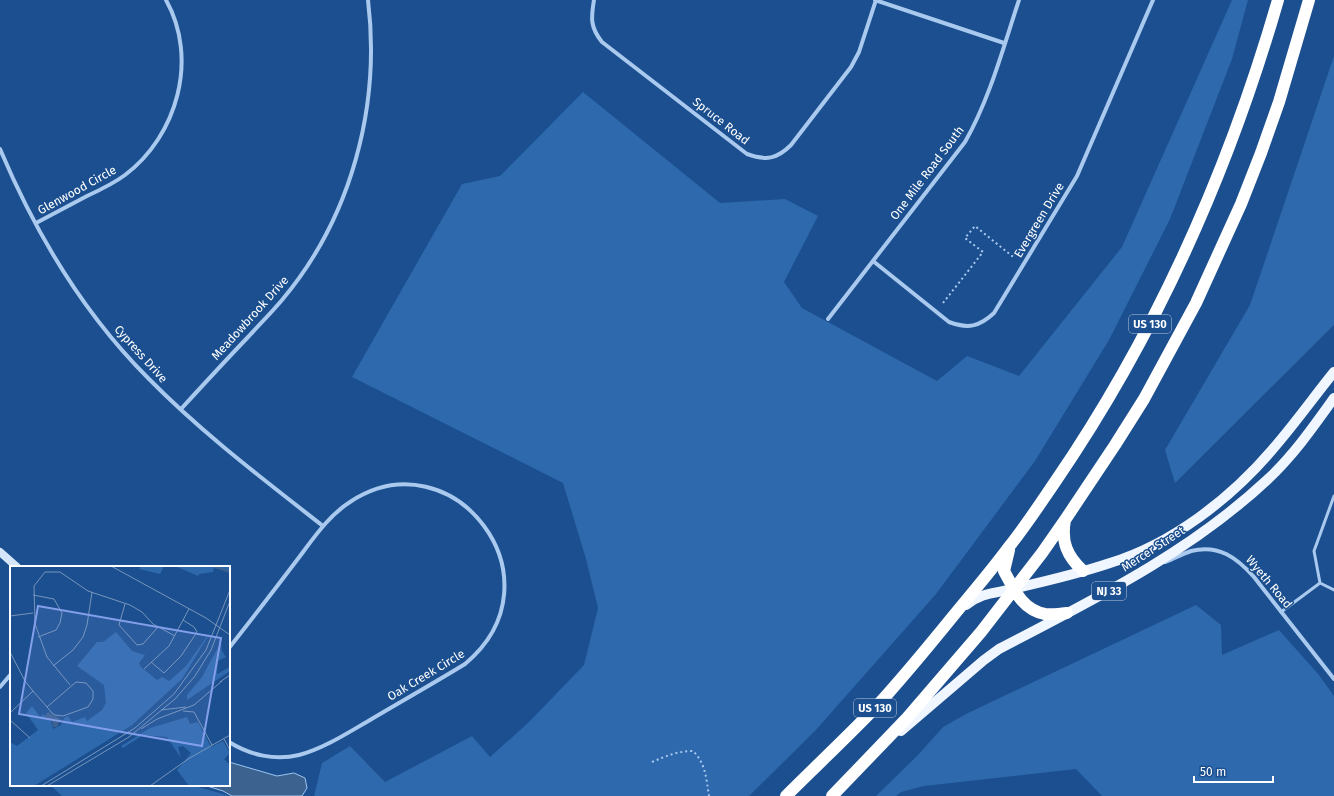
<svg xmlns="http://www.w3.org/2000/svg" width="1334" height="796" font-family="'Fira Sans',sans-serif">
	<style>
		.green { fill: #2e69ad }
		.water { fill: #3c6290; stroke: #9cc4f0 }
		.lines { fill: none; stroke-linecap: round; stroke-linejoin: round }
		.path { stroke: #a9c9ee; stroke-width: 2; stroke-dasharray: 2 3; stroke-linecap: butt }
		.lane { stroke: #a9c9ee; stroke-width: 3 }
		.street { stroke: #a9c9ee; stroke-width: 4 }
		.secondary { stroke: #d6e6fa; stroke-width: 8 }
		.primary { stroke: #f0f6ff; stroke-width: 10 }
		.highway { stroke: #fff; stroke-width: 12 }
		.labels { text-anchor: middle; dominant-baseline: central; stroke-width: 3; stroke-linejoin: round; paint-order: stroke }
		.shield { fill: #1b4f8f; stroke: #bbcadd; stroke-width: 1 }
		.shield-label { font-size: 11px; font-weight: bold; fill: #fff }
		.street-label { font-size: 12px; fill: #fff; stroke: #1b4f8f }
		.inset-river { fill: none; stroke: #3c6290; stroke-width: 2 }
		.inset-road { fill: none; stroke: #7695bc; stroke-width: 1 }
		.view { fill: #839eea; fill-opacity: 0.15; stroke: #839eea; stroke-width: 2 }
		.inset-edge { fill: none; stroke: #fff; stroke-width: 2 }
	</style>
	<rect width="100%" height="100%" fill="#1b4f8f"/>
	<path class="green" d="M 1232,0 L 1248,0 L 1232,59 L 1170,219 L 1109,340 L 1035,461 L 936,594 L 815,731 L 749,796 L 314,796 L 322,763 L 350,746 L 385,782 L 472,736 L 490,757 L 528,723 L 584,665 L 598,608 L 586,559 L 563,483 L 352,377 L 462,184 L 500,176 L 583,92 L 720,203 L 785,199 L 818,216 L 784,282 L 802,308 L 937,381 L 967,356 L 1019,376 L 1122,247 Z
		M 1334,56 L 1334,325 L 1175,483 L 1165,450 L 1250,305 Z
		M 1196,605 L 1221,625 L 1222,655 L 1279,630 L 1319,675 L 1334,696 L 1334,796 L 1102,796 L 1076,769 L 924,786 L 901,792 L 896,796 L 876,796 L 918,755 L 943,727 L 966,714 Z
		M 50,785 L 148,785 L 151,787 L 153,785 L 191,785 L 230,796 L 62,796 Z"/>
	<path class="water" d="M 229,762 L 277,776 L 294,773 L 305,778 L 307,788 L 302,796 L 232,796 L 223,791 L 204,785 L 229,785 Z"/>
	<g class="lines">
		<path class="path" d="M 943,303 L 983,252 L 965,238 L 975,226 L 1012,256 L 1015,257
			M 652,762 C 666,756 678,751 693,751 C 706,764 706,778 709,796"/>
		<path class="lane" d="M 1320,583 L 1334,590
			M 1281,612 L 1320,583 L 1314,551 L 1334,496"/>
		<path class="street" d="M 594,0 C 591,18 590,27 602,42 L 747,154 C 766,161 777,159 791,145 L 851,67 L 859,52 L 876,0
			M 875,0 L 1004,43
			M 0,149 C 35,232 84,314 148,378 C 202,433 263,479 323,526
			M 36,223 C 53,214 70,205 87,196 C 100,190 113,184 125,175 C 177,136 199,59 166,0
			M 873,261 L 949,322 C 968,329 979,327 994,313 L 1077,176 L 1153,0
			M 828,319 L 965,142 C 990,98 1003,48 1019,0
			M 181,409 C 203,385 226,360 249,336 C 260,324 271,313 282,300 C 351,218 381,107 368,0
			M 1165,562 C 1174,559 1182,554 1191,551 C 1219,544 1237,558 1254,577 L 1334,679
			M 229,648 C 252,619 275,589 297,560 C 313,539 328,516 350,502 C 453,434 566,580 465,664 C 434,683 402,701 370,720 C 349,732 323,749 299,755 C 275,761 250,755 229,742
			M 0,687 L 11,674"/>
		<path class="secondary" d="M 0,552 L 17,567"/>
		<path class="primary" d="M 966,605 C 984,591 996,594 1016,588 C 1047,581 1080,573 1110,563 C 1172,544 1230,499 1272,450 C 1294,425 1313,398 1334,372
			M 901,731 L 984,660 L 999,649 C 1093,600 1189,553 1267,480 C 1293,456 1314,426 1334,398"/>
		<path class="highway" d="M 1065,520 C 1061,542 1067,556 1083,571
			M 1009,550 L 1004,571 C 1014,589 1022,610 1045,614 C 1052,615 1060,614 1067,613
			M 786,796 C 815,767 845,739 874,709 C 902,679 928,647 954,615 C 972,593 991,571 1008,548 C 1025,527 1040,504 1055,482 C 1157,333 1228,173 1278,0
			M 832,796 L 907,718 L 981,632 L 1042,553 L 1065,520 L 1115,445 L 1144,399 L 1196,303 L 1241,204 L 1261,153 L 1279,102 L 1309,0"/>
	</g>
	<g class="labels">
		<g class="shield">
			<rect x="1129" y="315" width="42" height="18" rx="3"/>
			<rect x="1092" y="582" width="34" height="18" rx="3"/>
			<rect x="854" y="699" width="42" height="18" rx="3"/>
		</g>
		<g class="shield-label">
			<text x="1150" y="324">US 130</text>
			<text x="1109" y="591">NJ 33</text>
			<text x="875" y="708">US 130</text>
		</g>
		<g class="street-label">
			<text transform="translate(721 121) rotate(38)">Spruce Road</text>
			<text transform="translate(927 173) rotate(-53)">One Mile Road South</text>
			<text transform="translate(77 190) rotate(-29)">Glenwood Circle</text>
			<text transform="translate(1039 220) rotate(-59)">Evergreen Drive</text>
			<text transform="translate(250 318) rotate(-48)">Meadowbrook Drive</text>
			<text transform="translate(141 354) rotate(48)">Cypress Drive</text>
			<text transform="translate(1153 549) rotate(-33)">Mercer Street</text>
			<text transform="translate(1269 582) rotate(50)">Wyeth Road</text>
			<text transform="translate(426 675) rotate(-31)">Oak Creek Circle</text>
		</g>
	</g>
	<g transform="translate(10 566)">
		<rect width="220" height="220" fill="#1b4f8f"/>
		<path d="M 131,0 L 154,0 L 150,8 L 129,3 ZM 165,0 L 220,0 L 220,6 L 204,2 L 203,6 L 189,8 L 188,10 ZM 203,62 L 172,113 L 122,159 L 24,220 L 0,220 L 0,176 L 7,180 L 28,164 L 16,147 L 22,140 L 30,151 L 33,148 L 41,154 L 43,163 L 51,159 L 54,152 L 58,150 L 62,156 L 75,151 L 77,155 L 92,144 L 96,137 L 94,119 L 67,100 L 87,76 L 93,76 L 106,66 L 122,85 L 135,89 L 129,97 L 131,101 L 147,114 L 152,111 L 159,115 L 176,100 ZM 211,76 L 212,85 L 216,91 L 208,95 L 207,108 L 220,101 L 220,105 L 177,134 L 177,129 L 192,111 ZM 177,151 L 180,158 L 188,156 L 201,181 L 213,175 L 220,187 L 214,193 L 220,199 L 220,220 L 179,220 L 167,204 L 181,187 L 173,180 L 168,181 L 171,192 L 157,171 L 133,169 L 113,182 L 111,180 L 140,162 Z" fill="#2e69ad"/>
		<path d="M 38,146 L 51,153 L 47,161 L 43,161 L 42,155 L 35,150 Z" fill="#3c6290"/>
		<path class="inset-river" d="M 203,0 L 220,6"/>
		<path class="inset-road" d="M 101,0 L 196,52 L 220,69M 23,29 L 44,33 L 52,47 L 50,57 L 46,64 L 28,71M 115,38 L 109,59 L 127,79 L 133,78 L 148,61M 0,50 L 23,47M 0,86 L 15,115 L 23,125 L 37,141 L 42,147 L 45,149 L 53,150 L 78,141 L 83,133 L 83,125 L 76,117 L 66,116 L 37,141M 141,96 L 154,107 L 171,90 L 187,66 L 184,61 L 173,54M 43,100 L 63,84 L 73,71 L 77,59 L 82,26M 134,103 L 159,80 L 179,43M 210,116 L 220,109M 60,119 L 37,91 L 25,58 L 24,20 L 35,6 L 50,6 L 78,25 L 120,39 L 132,46 L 143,58 L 165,70M 151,144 L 176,141M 173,145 L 184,146 L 202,179M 0,147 L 23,125M 0,154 L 20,172M 131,163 L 147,153 L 184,139 L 212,115M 214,173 L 220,184M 31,220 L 125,162 L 164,128 L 196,84 L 220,24M 37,220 L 119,171 L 165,133 L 185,110 L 201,84 L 220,35M 140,220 L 178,193 L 220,169"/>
		<path class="view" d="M 28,40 L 211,72 L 192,180 L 9,148 Z"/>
		<rect width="220" height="220" class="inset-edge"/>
	</g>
	<path d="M1194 776v6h79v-6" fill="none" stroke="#ffffff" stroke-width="2"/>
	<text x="1200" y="776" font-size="12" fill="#ffffff" stroke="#1b4f8f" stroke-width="3" paint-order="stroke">50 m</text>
</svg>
